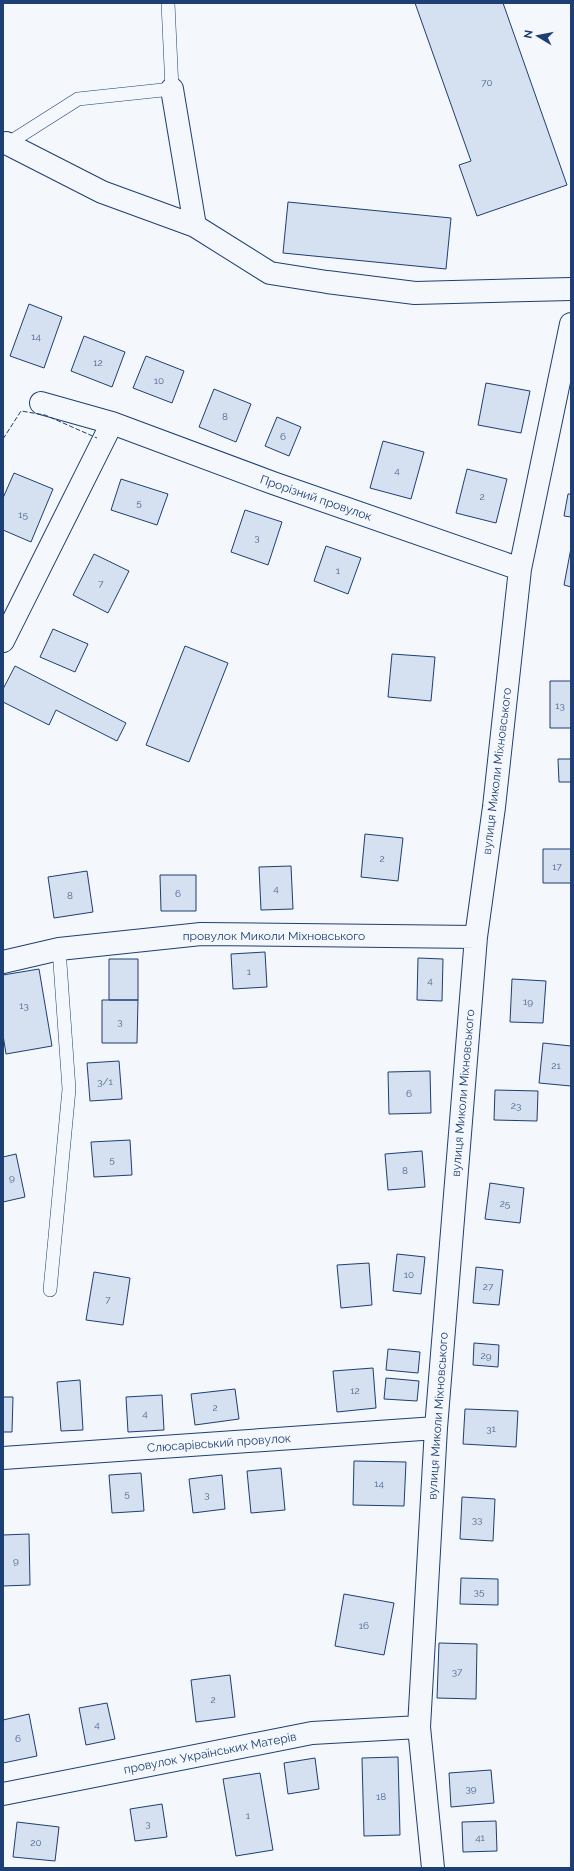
<svg xmlns="http://www.w3.org/2000/svg" width="574" height="1871" font-family="Raleway,sans-serif">
	<style>
		.building { fill: #d5e0f0; stroke: #1d3f73 }
		.lines { fill: none; stroke-linecap: round; stroke-linejoin: round }
		.service-casing { stroke: #1d3f73; stroke-width: 14 }
		.minor-casing { stroke: #1d3f73; stroke-width: 24 }
		.service { stroke: #f4f7fb; stroke-width: 13 }
		.minor { stroke: #f4f7fb; stroke-width: 22 }
		.fence { stroke: #1d3f73; stroke-width: 1; stroke-dasharray: 5 2; stroke-linecap: butt }
		.labels { text-anchor: middle; dominant-baseline: central; stroke-width: 3; stroke-linejoin: round; paint-order: stroke }
		.number-label { font-size: 10px; fill: #4b6792 }
		.street-label { font-size: 12px; fill: #1d3f73; stroke: #f4f7fb }
	</style>
	<rect width="100%" height="100%" fill="#f4f7fb"/>
	<path class="building" d="M 415,3 L 503,3 L 567,185 L 477,216 L 459,165 L 471,161 Z
		M 288,202 L 451,218 L 446,269 L 283,253 Z
		M 29,304 L 62,317 L 44,368 L 10,356 Z
		M 84,336 L 125,352 L 112,387 L 71,371 Z
		M 146,356 L 184,371 L 172,403 L 133,388 Z
		M 486,383 L 530,391 L 521,433 L 478,425 Z
		M 214,389 L 251,404 L 236,442 L 199,427 Z
		M 277,417 L 301,427 L 289,456 L 265,446 Z
		M 383,441 L 424,452 L 411,499 L 370,488 Z
		M 467,469 L 507,479 L 496,523 L 456,513 Z
		M 14,473 L 53,489 L 31,542 L 3,530 L 3,498 Z
		M 121,479 L 168,494 L 157,525 L 111,510 Z
		M 568,494 L 571,494 L 571,517 L 564,516 Z
		M 245,510 L 282,522 L 268,565 L 231,552 Z
		M 326,546 L 361,558 L 348,594 L 314,581 Z
		M 571,548 L 571,587 L 564,585 Z
		M 94,554 L 129,571 L 108,613 L 73,595 Z
		M 53,629 L 88,644 L 75,672 L 40,657 Z
		M 185,646 L 228,663 L 189,762 L 146,745 Z
		M 392,654 L 435,657 L 431,701 L 388,697 Z
		M 15,666 L 126,723 L 117,741 L 56,710 L 49,725 L 3,702 L 3,689 Z
		M 550,681 L 571,681 L 571,728 L 550,728 Z
		M 558,759 L 571,759 L 571,782 L 559,782 Z
		M 365,834 L 403,838 L 398,881 L 361,877 Z
		M 543,849 L 571,849 L 571,883 L 543,883 Z
		M 291,866 L 293,909 L 261,910 L 259,867 Z
		M 87,871 L 93,912 L 54,918 L 48,877 Z
		M 160,875 L 196,875 L 196,911 L 161,911 Z
		M 265,952 L 267,987 L 233,989 L 231,954 Z
		M 418,958 L 443,959 L 442,1001 L 417,1000 Z
		M 109,959 L 138,959 L 138,1000 L 109,1000 Z
		M 39,969 L 52,1046 L 6,1054 L 3,1035 L 3,975 Z
		M 512,979 L 546,981 L 543,1023 L 510,1022 Z
		M 102,1000 L 138,1000 L 137,1043 L 102,1043 Z
		M 543,1043 L 571,1046 L 571,1086 L 539,1083 Z
		M 119,1061 L 122,1099 L 90,1101 L 87,1063 Z
		M 430,1071 L 431,1113 L 389,1114 L 388,1072 Z
		M 495,1090 L 538,1091 L 537,1121 L 494,1120 Z
		M 130,1140 L 132,1175 L 94,1177 L 91,1142 Z
		M 422,1151 L 425,1187 L 388,1190 L 385,1154 Z
		M 16,1154 L 25,1197 L 3,1202 L 3,1157 Z
		M 490,1183 L 524,1188 L 520,1223 L 485,1219 Z
		M 397,1254 L 425,1257 L 421,1294 L 393,1291 Z
		M 369,1263 L 372,1305 L 341,1308 L 337,1265 Z
		M 476,1267 L 503,1270 L 499,1305 L 473,1303 Z
		M 94,1272 L 130,1278 L 123,1325 L 86,1320 Z
		M 474,1343 L 499,1345 L 498,1367 L 473,1365 Z
		M 388,1349 L 420,1352 L 418,1373 L 386,1370 Z
		M 373,1368 L 376,1408 L 337,1412 L 333,1371 Z
		M 386,1378 L 419,1381 L 417,1401 L 384,1399 Z
		M 80,1380 L 83,1430 L 61,1431 L 57,1382 Z
		M 235,1389 L 239,1419 L 195,1425 L 191,1394 Z
		M 162,1395 L 164,1430 L 128,1432 L 126,1397 Z
		M 3,1397 L 13,1397 L 12,1432 L 3,1432 Z
		M 465,1409 L 518,1411 L 516,1447 L 463,1444 Z
		M 354,1461 L 406,1462 L 404,1506 L 353,1505 Z
		M 281,1468 L 285,1510 L 251,1513 L 247,1471 Z
		M 141,1473 L 144,1511 L 112,1513 L 109,1475 Z
		M 222,1475 L 225,1509 L 193,1513 L 189,1479 Z
		M 462,1497 L 495,1499 L 493,1541 L 460,1539 Z
		M 29,1534 L 30,1585 L 3,1586 L 3,1535 Z
		M 461,1578 L 498,1579 L 498,1605 L 460,1604 Z
		M 344,1594 L 394,1603 L 384,1655 L 335,1646 Z
		M 439,1643 L 477,1644 L 476,1699 L 437,1698 Z
		M 230,1675 L 235,1717 L 196,1722 L 191,1680 Z
		M 107,1703 L 115,1739 L 86,1745 L 79,1708 Z
		M 29,1714 L 37,1756 L 3,1763 L 3,1720 Z
		M 398,1757 L 400,1835 L 364,1836 L 362,1758 Z
		M 315,1758 L 319,1789 L 288,1794 L 284,1763 Z
		M 491,1770 L 494,1803 L 451,1807 L 449,1773 Z
		M 260,1773 L 273,1850 L 236,1856 L 223,1779 Z
		M 162,1804 L 167,1837 L 135,1841 L 130,1809 Z
		M 496,1821 L 497,1851 L 463,1852 L 462,1822 Z
		M 17,1822 L 59,1827 L 55,1861 L 13,1857 Z"/>
	<g class="lines">
		<g class="service-casing">
			<path id="service" d="M 4,146 L 78,99 L 172,89 L 168,3
				M 50,1290 L 69,1089 L 59,949"/>
		</g>
		<g class="minor-casing">
			<path id="minor" d="M 172,89 L 195,226
				M 6,143 L 102,192 L 195,226 L 270,273 L 327,282 L 415,293 L 571,289
				M 41,403 L 112,423 L 273,483 L 520,569
				M 3,641 L 112,423
				M 3,962 L 59,949 L 201,934 L 476,937
				M 3,1458 L 436,1428
				M 3,1794 L 312,1733 L 419,1727
				M 433,1868 L 419,1727 L 436,1428 L 476,937 L 494,807 L 520,569 L 571,324"/>
		</g>
		<use href="#service" class="service"/>
		<use href="#minor" class="minor"/>
		<path class="fence" d="M 3,439 L 21,411 L 45,415 L 97,438"/>
	</g>
	<g class="labels">
		<g class="number-label">
			<text x="487" y="82">70</text>
			<text x="36" y="336">14</text>
			<text x="98" y="362">12</text>
			<text x="159" y="380">10</text>
			<text x="225" y="416">8</text>
			<text x="283" y="436">6</text>
			<text x="397" y="470">4</text>
			<text x="482" y="496">2</text>
			<text x="139" y="502">5</text>
			<text x="23" y="514">15</text>
			<text x="257" y="537">3</text>
			<text x="338" y="570">1</text>
			<text x="101" y="583">7</text>
			<text x="560" y="705">13</text>
			<text x="382" y="858">2</text>
			<text x="557" y="866">17</text>
			<text x="276" y="888">4</text>
			<text x="178" y="893">6</text>
			<text x="70" y="895">8</text>
			<text x="249" y="971">1</text>
			<text x="430" y="980">4</text>
			<text x="528" y="1001">19</text>
			<text x="24" y="1005">13</text>
			<text x="120" y="1021">3</text>
			<text x="556" y="1065">21</text>
			<text x="105" y="1081">3/1</text>
			<text x="409" y="1093">6</text>
			<text x="516" y="1105">23</text>
			<text x="112" y="1159">5</text>
			<text x="405" y="1170">8</text>
			<text x="12" y="1177">9</text>
			<text x="505" y="1203">25</text>
			<text x="409" y="1274">10</text>
			<text x="488" y="1286">27</text>
			<text x="108" y="1299">7</text>
			<text x="486" y="1355">29</text>
			<text x="355" y="1390">12</text>
			<text x="215" y="1407">2</text>
			<text x="145" y="1413">4</text>
			<text x="491" y="1428">31</text>
			<text x="379" y="1483">14</text>
			<text x="127" y="1493">5</text>
			<text x="207" y="1494">3</text>
			<text x="477" y="1519">33</text>
			<text x="16" y="1560">9</text>
			<text x="479" y="1591">35</text>
			<text x="364" y="1625">16</text>
			<text x="457" y="1671">37</text>
			<text x="213" y="1699">2</text>
			<text x="97" y="1724">4</text>
			<text x="18" y="1738">6</text>
			<text x="471" y="1788">39</text>
			<text x="381" y="1796">18</text>
			<text x="248" y="1815">1</text>
			<text x="148" y="1823">3</text>
			<text x="480" y="1837">41</text>
			<text x="36" y="1842">20</text>
		</g>
		<g class="street-label">
			<text transform="translate(316 498) rotate(19)">Прорізний провулок</text>
			<text transform="translate(497 771) rotate(-83)">вулиця Миколи Міхновського</text>
			<text x="274" y="936">провулок Миколи Міхновського</text>
			<text transform="translate(463 1093) rotate(-85)">вулиця Миколи Міхновського</text>
			<text transform="translate(438 1416) rotate(-86)">вулиця Миколи Міхновського</text>
			<text transform="translate(219 1443) rotate(-4)">Слюсарівський провулок</text>
			<text transform="translate(210 1753) rotate(-11)">провулок Українських Матерів</text>
		</g>
	</g>
	<rect width="574" height="1871" fill="none" stroke="#1d3f73" stroke-width="8"/>
	<g transform="translate(538 36) rotate(280)" stroke="#f4f7fb" stroke-width="3" paint-order="stroke">
	<path d="M0-3L7 15L0 10L-7 15Z" fill="#1d3f73"/>
	<text y="-6" font-size="11" font-weight="bold" text-anchor="middle" fill="#1d3f73">N</text>
	</g>
</svg>
